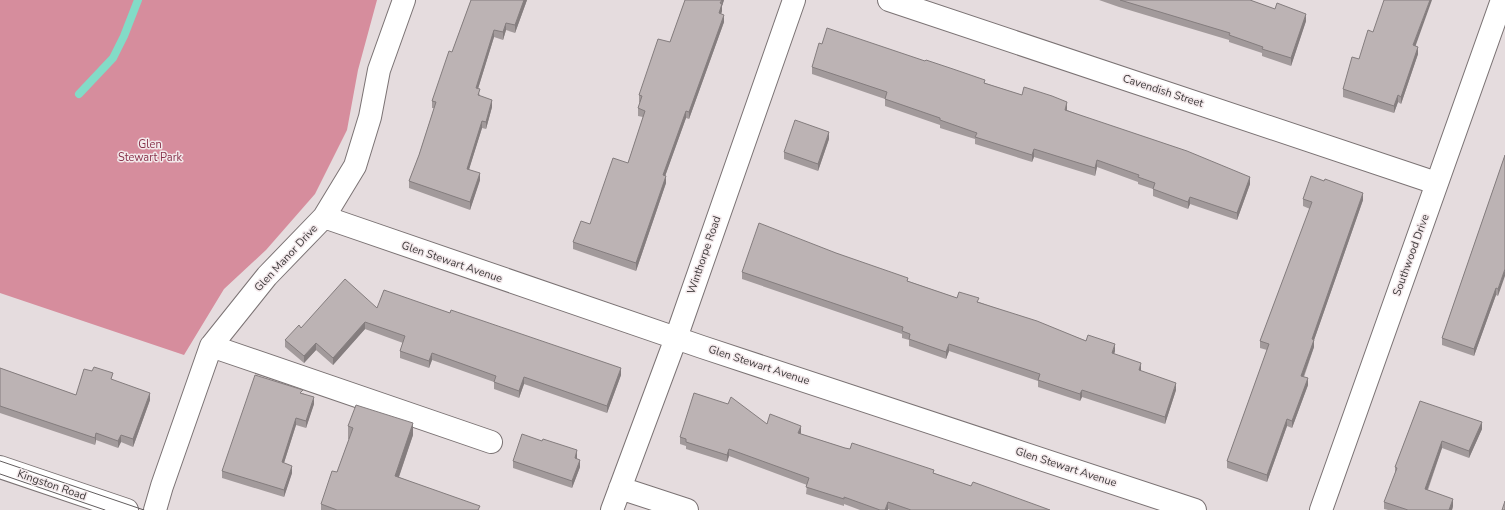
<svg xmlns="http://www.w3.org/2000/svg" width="1505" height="510" font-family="'Nunito Sans',sans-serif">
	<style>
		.forest { fill: #d68d9d }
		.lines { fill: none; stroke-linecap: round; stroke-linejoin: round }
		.stream { stroke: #83dbc7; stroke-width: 8 }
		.minor-casing { stroke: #7b7374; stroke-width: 24 }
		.major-casing { stroke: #7b7374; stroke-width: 24 }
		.minor { stroke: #fff; stroke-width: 22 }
		.major { stroke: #fff; stroke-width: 22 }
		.tram { stroke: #625d5e; stroke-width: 1 }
		.wall { fill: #a29a9b }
		.shaded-wall { fill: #847d7e }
		.building { fill: #bcb3b4; stroke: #847d7e }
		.labels { text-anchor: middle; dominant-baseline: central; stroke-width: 3; stroke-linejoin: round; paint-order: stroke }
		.street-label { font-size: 11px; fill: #3f3b3c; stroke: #f3e9eb }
		.park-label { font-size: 11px; fill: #88324b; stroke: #f3e9eb }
	</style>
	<rect width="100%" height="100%" fill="#e5dcde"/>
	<path class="forest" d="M 0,0 L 377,0 L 358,70 L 347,130 L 315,194 L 266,250 L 224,289 L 184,355 L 0,293 Z"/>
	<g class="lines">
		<path class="stream" d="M 79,94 L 113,58 L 124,36 L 138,0"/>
		<g class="minor-casing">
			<path id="minor" d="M 889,0 L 1436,183
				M 324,217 L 702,347 L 1195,510
				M 211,346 L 491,442
				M 620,488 L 687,510
				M 155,510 L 162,486 L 211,346 L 267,276 L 324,217 L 355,166 L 370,117 L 379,70 L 404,0
				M 612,510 L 676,338 L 794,0
				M 1321,510 L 1502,0"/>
		</g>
		<g class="major-casing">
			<path id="major" d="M 0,467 L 127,510"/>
		</g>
		<use href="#minor" class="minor"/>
		<use href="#major" class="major"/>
		<path class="tram" d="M 0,461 L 144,510
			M 0,474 L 105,510"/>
	</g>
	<path class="wall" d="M 471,0 L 527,0 L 515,33 L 506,30 L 503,40 L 494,37 L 478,89 L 480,96 L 492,107 L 486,129 L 482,128 L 469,169 L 480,180 L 470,210 L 409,188 L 409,181 L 419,155 L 434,108 L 432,108 L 432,101 L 452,52 Z
		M 685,0 L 724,0 L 722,6 L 722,11 L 721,14 L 724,22 L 689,119 L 686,118 L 665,176 L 666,183 L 636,271 L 573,249 L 573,242 L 590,224 L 628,163 L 643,117 L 638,116 L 638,108 L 640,103 L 639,102 L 639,95 L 670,42 Z
		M 1099,0 L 1250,0 L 1306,21 L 1291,66 L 1262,56 L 1262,53 L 1229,42 L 1229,40 L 1119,7 Z
		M 1416,46 L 1418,54 L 1401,104 L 1398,102 L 1394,113 L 1343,97 L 1343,89 L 1359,59 Z
		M 812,67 L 985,83 L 1022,95 L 1067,109 L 1067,110 L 1250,184 L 1237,220 L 1190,204 L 1188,209 L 1153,196 L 1153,189 L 1138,184 L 1138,182 L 1097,167 L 1095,176 L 1034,157 L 1032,162 L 975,144 L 975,139 L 940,128 L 940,125 L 885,106 L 885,99 L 812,74 Z
		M 829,139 L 818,171 L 784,159 L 784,152 Z
		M 1505,155 L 1498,296 L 1496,295 L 1474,356 L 1442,345 L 1442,338 Z
		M 1303,199 L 1363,200 L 1314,340 L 1314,347 L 1304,377 L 1308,385 L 1292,428 L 1287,426 L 1267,482 L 1227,468 L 1227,461 L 1267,350 L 1260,348 L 1260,341 L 1310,209 L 1303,206 Z
		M 836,253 L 908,281 L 957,298 L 979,302 L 1115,351 L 1114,354 L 1141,370 L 1141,371 L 1176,390 L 1165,424 L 1082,397 L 1080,401 L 1038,387 L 1038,381 L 949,351 L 946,359 L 909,346 L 909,340 L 902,338 L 902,334 L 742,279 L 742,272 Z
		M 377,308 L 621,375 L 607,413 L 524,384 L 519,398 L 494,389 L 494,382 L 432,360 L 429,368 L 400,358 L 400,351 L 403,343 L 365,329 L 333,365 L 316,350 L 304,363 L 285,347 L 285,340 L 301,328 Z
		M 0,368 L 76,395 L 113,380 L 150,400 L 133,447 L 121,442 L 118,448 L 96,440 L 95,445 L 0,413 Z
		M 303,393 L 314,404 L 306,428 L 296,425 L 284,463 L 292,473 L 284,497 L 222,478 L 222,471 Z
		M 1420,401 L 1482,429 L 1469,458 L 1442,448 L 1428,490 L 1453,506 L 1452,510 L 1388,510 L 1384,509 L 1384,502 L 1395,473 L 1395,467 Z
		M 767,424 L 801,433 L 801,434 L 845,448 L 934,473 L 971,486 L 1050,510 L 890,510 L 888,509 L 888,510 L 860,510 L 844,504 L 844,506 L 806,494 L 807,485 L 729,456 L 727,462 L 686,449 L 686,446 L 680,444 L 680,437 Z
		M 348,426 L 413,435 L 399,477 L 480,510 L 321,510 L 321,504 L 337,472 L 349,439 L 348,439 Z
		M 577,458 L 577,459 L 580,467 L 572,488 L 513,468 L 513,461 Z"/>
	<path class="shaded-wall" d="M 524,0 L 527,0 L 515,33 L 515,25 Z
		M 722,0 L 724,0 L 722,6 L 722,11 L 719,20 L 719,13 Z
		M 1430,0 L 1432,0 L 1413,53 L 1413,45 Z
		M 1306,14 L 1306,21 L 1291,66 L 1291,58 Z
		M 724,15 L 724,22 L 689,119 L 689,112 Z
		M 506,23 L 506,30 L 503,40 L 503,32 Z
		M 494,30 L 494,37 L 476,95 L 476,88 Z
		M 1418,47 L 1418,54 L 1401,104 L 1401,97 Z
		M 1398,95 L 1398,102 L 1394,113 L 1394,106 Z
		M 492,100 L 492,107 L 486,129 L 486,122 Z
		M 1067,102 L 1067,109 L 1065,117 L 1065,110 Z
		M 686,111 L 686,118 L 663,182 L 663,175 Z
		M 482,121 L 482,128 L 467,176 L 467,169 Z
		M 829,132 L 829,139 L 818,171 L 818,164 Z
		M 1034,149 L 1034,157 L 1032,162 L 1032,155 Z
		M 1097,160 L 1097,167 L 1095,176 L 1095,168 Z
		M 480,173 L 480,180 L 470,210 L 470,202 Z
		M 666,176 L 666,183 L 636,271 L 636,263 Z
		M 1250,177 L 1250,184 L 1237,220 L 1237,213 Z
		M 1363,193 L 1363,200 L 1312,346 L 1312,339 Z
		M 1190,197 L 1190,204 L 1188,209 L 1188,202 Z
		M 1505,269 L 1505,276 L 1498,296 L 1498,289 Z
		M 1496,288 L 1496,295 L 1474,356 L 1474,349 Z
		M 365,322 L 365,329 L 333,365 L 333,358 Z
		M 1314,340 L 1314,347 L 1301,383 L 1301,376 Z
		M 316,343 L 316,350 L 304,363 L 304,356 Z
		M 949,344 L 949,351 L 946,359 L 946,352 Z
		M 1115,344 L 1115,351 L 1112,360 L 1112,353 Z
		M 432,353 L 432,360 L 429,368 L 429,361 Z
		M 1141,363 L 1141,370 L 1139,377 L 1139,370 Z
		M 621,368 L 621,375 L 607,413 L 607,406 Z
		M 524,377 L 524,384 L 519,398 L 519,391 Z
		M 1308,378 L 1308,385 L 1292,428 L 1292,421 Z
		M 1176,383 L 1176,390 L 1165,424 L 1165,417 Z
		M 1082,390 L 1082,397 L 1080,401 L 1080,394 Z
		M 150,393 L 150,400 L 133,447 L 133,439 Z
		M 314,397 L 314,404 L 306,428 L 306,421 Z
		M 296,418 L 296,425 L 282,469 L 282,462 Z
		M 1287,419 L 1287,426 L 1267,482 L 1267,475 Z
		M 1482,422 L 1482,429 L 1469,458 L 1469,451 Z
		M 413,423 L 413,435 L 395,488 L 395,476 Z
		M 801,426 L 801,433 L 798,440 L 798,433 Z
		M 96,433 L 96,440 L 95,445 L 95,438 Z
		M 121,435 L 121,442 L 118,448 L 118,441 Z
		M 1442,441 L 1442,448 L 1425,496 L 1425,489 Z
		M 729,449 L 729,456 L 727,462 L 727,455 Z
		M 577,450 L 577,458 L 575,465 L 575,458 Z
		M 580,460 L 580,467 L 572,488 L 572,481 Z
		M 292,466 L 292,473 L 284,497 L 284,490 Z
		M 1453,499 L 1453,506 L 1452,510 L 1449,510 Z
		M 888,502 L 888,510 L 885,510 Z"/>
	<path class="building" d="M 471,0 L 524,0 L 515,25 L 506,23 L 503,32 L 494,30 L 476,88 L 480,89 L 478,95 L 492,100 L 486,122 L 482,121 L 467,169 L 480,173 L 470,202 L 409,181 L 419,155 L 436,102 L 432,101 L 449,51 L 452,52 Z
		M 685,0 L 722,0 L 720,3 L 722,4 L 719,13 L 724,15 L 689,112 L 686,111 L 663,175 L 666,176 L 636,263 L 573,242 L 581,221 L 590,224 L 613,158 L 628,163 L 645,111 L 638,108 L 642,96 L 639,95 L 658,39 L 670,42 Z
		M 1120,0 L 1250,0 L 1275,9 L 1277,3 L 1306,14 L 1291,58 L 1262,49 L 1263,47 L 1229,35 L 1230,33 Z
		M 1384,0 L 1430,0 L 1413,45 L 1418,47 L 1401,97 L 1398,95 L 1394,106 L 1343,89 L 1352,57 L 1359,59 L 1368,30 L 1373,32 Z
		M 827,28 L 925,61 L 926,60 L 953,69 L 985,80 L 984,83 L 1022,95 L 1024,87 L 1052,96 L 1067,102 L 1065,110 L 1187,151 L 1250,177 L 1237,213 L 1190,197 L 1188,202 L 1153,189 L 1155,183 L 1138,177 L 1139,175 L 1097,160 L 1095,168 L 1034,149 L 1032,155 L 975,137 L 977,133 L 940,120 L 940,118 L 885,99 L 887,92 L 812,67 L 819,43 L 822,44 Z
		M 795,120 L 829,132 L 818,164 L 784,152 Z
		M 1505,155 L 1505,269 L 1498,289 L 1496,288 L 1474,349 L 1442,338 Z
		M 1311,176 L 1324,181 L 1325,179 L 1363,193 L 1312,339 L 1314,340 L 1301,376 L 1308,378 L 1292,421 L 1287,419 L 1267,475 L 1227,461 L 1269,344 L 1260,341 L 1312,202 L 1303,199 Z
		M 759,223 L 836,253 L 908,278 L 907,281 L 957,298 L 959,292 L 979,298 L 977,302 L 1037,321 L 1086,341 L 1088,335 L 1115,344 L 1112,353 L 1141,363 L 1139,370 L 1176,383 L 1165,417 L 1082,390 L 1080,394 L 1038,380 L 1040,374 L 949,344 L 946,352 L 909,339 L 910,334 L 902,331 L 903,327 L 742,272 Z
		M 345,279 L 377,308 L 384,290 L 450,313 L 451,310 L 621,368 L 607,406 L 524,377 L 519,391 L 494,382 L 496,376 L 432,353 L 429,361 L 400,351 L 405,336 L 365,322 L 333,358 L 316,343 L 304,356 L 285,340 L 299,325 L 301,328 Z
		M 94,367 L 113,373 L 111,379 L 150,393 L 133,439 L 121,435 L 118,441 L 96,433 L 95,438 L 0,406 L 0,368 L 76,395 L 84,369 L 92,371 Z
		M 255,375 L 303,390 L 300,393 L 314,397 L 306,421 L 296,418 L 282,462 L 292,466 L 284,490 L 222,471 Z
		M 694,393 L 728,404 L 731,397 L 767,424 L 770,414 L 801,426 L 798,433 L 845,448 L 850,449 L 852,443 L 934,470 L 933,473 L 971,486 L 973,482 L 1050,510 L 911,510 L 888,502 L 885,510 L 880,510 L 844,497 L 844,499 L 806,487 L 809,478 L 729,449 L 727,455 L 686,442 L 686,439 L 680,437 Z
		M 1420,401 L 1482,422 L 1469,451 L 1442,441 L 1425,489 L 1453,499 L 1449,510 L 1408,510 L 1384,502 L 1397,468 L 1395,467 Z
		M 356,405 L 413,423 L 395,476 L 480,506 L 478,510 L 337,510 L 321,504 L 332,471 L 337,472 L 353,428 L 348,426 Z
		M 522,434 L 542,441 L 543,439 L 577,450 L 575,458 L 580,460 L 572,481 L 513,461 Z
		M 1505,501 L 1505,510 L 1502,510 Z"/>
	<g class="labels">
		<g class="street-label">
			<text transform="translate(1163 91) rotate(18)">Cavendish Street</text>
			<text transform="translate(704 255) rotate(-71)">Winthorpe Road</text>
			<text transform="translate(1411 255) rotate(-70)">Southwood Drive</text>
			<text transform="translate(286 258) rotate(-47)">Glen Manor Drive</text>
			<text transform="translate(452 262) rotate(19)">Glen Stewart Avenue</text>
			<text transform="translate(759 365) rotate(18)">Glen Stewart Avenue</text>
			<text transform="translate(1066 467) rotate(18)">Glen Stewart Avenue</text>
			<text transform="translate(52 485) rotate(19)">Kingston Road</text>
		</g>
		<g class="park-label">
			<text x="150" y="144">Glen<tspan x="150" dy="13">Stewart Park</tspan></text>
		</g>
	</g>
</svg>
